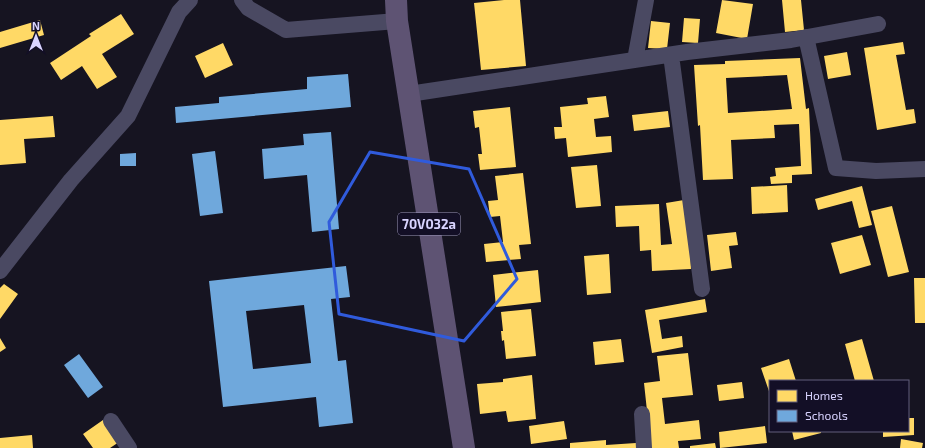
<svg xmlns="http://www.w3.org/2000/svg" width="925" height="448" font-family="'Exo 2',sans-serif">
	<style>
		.homes { fill: #ffd966; fill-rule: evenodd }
		.schools { fill: #6fa8dc; fill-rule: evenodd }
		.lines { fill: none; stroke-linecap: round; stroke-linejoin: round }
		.minor { stroke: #4a4962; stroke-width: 16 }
		.primary { stroke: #5e5373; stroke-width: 22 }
		.marked { fill: none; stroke: #305bdc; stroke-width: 3; stroke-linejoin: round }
		.labels { text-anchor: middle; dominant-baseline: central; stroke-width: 4; stroke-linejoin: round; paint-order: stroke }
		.shield { fill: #130f26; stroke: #9e99be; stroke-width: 1 }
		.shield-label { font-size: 13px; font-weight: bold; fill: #d9d4ff }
	</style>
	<rect width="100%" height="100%" fill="#161421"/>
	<path class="homes" d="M 504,0 L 520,0 L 526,66 L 481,70 L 474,3 Z
		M 722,0 L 753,4 L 747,39 L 716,33 Z
		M 782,0 L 801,0 L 804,30 L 785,32 Z
		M 121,14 L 134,34 L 102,54 L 117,77 L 97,89 L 82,66 L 61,80 L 50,63 L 91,36 L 89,34 Z
		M 684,18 L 700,19 L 698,43 L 682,42 Z
		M 40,20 L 44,35 L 0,48 L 0,32 Z
		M 651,21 L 670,23 L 667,49 L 648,48 Z
		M 903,42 L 905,54 L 896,55 L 906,110 L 914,109 L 916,123 L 877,130 L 864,48 Z
		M 223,43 L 233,65 L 205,78 L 195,56 Z
		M 847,52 L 851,75 L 828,79 L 824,56 Z
		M 800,58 L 806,109 L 809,108 L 812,174 L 792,175 L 792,183 L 771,184 L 770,177 L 776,176 L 775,168 L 801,166 L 799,124 L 774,125 L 775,138 L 731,140 L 733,179 L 703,180 L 700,125 L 698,126 L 694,65 L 725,64 L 725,61 ZM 787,75 L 792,109 L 728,113 L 726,78 Z
		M 606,96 L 609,117 L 594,119 L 596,137 L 611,136 L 612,152 L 568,157 L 566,138 L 555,139 L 554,127 L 562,127 L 560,107 L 588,104 L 587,98 Z
		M 510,107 L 516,167 L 480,170 L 478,154 L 482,154 L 479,127 L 475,128 L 473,111 Z
		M 668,111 L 670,127 L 634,131 L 632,115 Z
		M 53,116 L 55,137 L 24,139 L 26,163 L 0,165 L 0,120 Z
		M 597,165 L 601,206 L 576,208 L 571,167 Z
		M 523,173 L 531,244 L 519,245 L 521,259 L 486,262 L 484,244 L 503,242 L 500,216 L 490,217 L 488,201 L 498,200 L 495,176 Z
		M 787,185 L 788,212 L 752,214 L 751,187 Z
		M 862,186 L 872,225 L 859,228 L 852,201 L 818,210 L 815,199 Z
		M 684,200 L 690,244 L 691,269 L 652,271 L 651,250 L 640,251 L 639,226 L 616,227 L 615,206 L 659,204 L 661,245 L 672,244 L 666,203 Z
		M 892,206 L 909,272 L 888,277 L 871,211 Z
		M 736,232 L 738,245 L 729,246 L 732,268 L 711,271 L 707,235 Z
		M 862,235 L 871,265 L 840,274 L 831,243 Z
		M 609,254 L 611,293 L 587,295 L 584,256 Z
		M 538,270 L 541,302 L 496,307 L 493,275 Z
		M 914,278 L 925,278 L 925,323 L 915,323 Z
		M 4,284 L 18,294 L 0,319 L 0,288 Z
		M 705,299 L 707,312 L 659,320 L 662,339 L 682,336 L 683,347 L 652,353 L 645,310 Z
		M 531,309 L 536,356 L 506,359 L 504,340 L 502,341 L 501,331 L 503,331 L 501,312 Z
		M 0,338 L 6,348 L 0,352 Z
		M 621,339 L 624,362 L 595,365 L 593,342 Z
		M 862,339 L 874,381 L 855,381 L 845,344 Z
		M 688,353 L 693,395 L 662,398 L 665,424 L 699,420 L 701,439 L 678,441 L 679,448 L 651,448 L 644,383 L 660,381 L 657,356 Z
		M 789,359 L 796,381 L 770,381 L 770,394 L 761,368 Z
		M 532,375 L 536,419 L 508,422 L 506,411 L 480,414 L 477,384 L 503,382 L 503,379 Z
		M 742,382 L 744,398 L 719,401 L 717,385 Z
		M 908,418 L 914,418 L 914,435 L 883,437 L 883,431 L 908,431 Z
		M 103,420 L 119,442 L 110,448 L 93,448 L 83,434 Z
		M 564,421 L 567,439 L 531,444 L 529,426 Z
		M 765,426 L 767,443 L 720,448 L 719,432 Z
		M 792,431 L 821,431 L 821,433 L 794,440 Z
		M 32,435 L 33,448 L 0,448 L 0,438 Z
		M 901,439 L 923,443 L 922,448 L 900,448 Z
		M 606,440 L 606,445 L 636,443 L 636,448 L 570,448 L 570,443 Z
		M 715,443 L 716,448 L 690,448 L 690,446 Z"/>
	<path class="schools" d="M 348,74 L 351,107 L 176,123 L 175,107 L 219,103 L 219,97 L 307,89 L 307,77 Z
		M 331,132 L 339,229 L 312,232 L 307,175 L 264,179 L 262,149 L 304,145 L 303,134 Z
		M 215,151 L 223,213 L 200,216 L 192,154 Z
		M 136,153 L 136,166 L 120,166 L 120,154 Z
		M 346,266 L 350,297 L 331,299 L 338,361 L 346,360 L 353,423 L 319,427 L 316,397 L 223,407 L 209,281 ZM 304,305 L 311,363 L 253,369 L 246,311 Z
		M 79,354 L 103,387 L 88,398 L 64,365 Z"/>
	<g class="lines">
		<path class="minor" d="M 242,0 L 248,8 L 286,30 L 397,21
			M 806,37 L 836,168 L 876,171 L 925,169
			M 671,55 L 702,289
			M 635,60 L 646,0
			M 409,94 L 687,52 L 791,40 L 878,24
			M 0,271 L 71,180 L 128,116 L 179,12 L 190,0
			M 642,414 L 644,448
			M 111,421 L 129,448"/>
		<path class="primary" d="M 396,0 L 397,21 L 464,448"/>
	</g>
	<path class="marked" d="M 370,152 L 469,169 L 517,279 L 464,341 L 339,314 L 329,222 Z"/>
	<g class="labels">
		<rect class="shield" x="398" y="213" width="62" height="22" rx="3"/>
		<g class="shield-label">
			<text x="429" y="224">70V032a</text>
		</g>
	</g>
	<rect x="769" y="380" width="140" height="52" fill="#130f26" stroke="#625e7d"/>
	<rect x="777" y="390" width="20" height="12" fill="#ffd966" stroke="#625e7d"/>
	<text x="805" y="400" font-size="12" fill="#d9d4ff">Homes</text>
	<rect x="777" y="410" width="20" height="12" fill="#6fa8dc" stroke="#625e7d"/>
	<text x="805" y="420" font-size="12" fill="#d9d4ff">Schools</text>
	<g transform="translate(36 36)" stroke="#130f26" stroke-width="3" paint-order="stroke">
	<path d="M0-3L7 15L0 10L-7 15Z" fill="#d9d4ff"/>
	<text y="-6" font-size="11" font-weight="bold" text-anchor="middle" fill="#d9d4ff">N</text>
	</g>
</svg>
